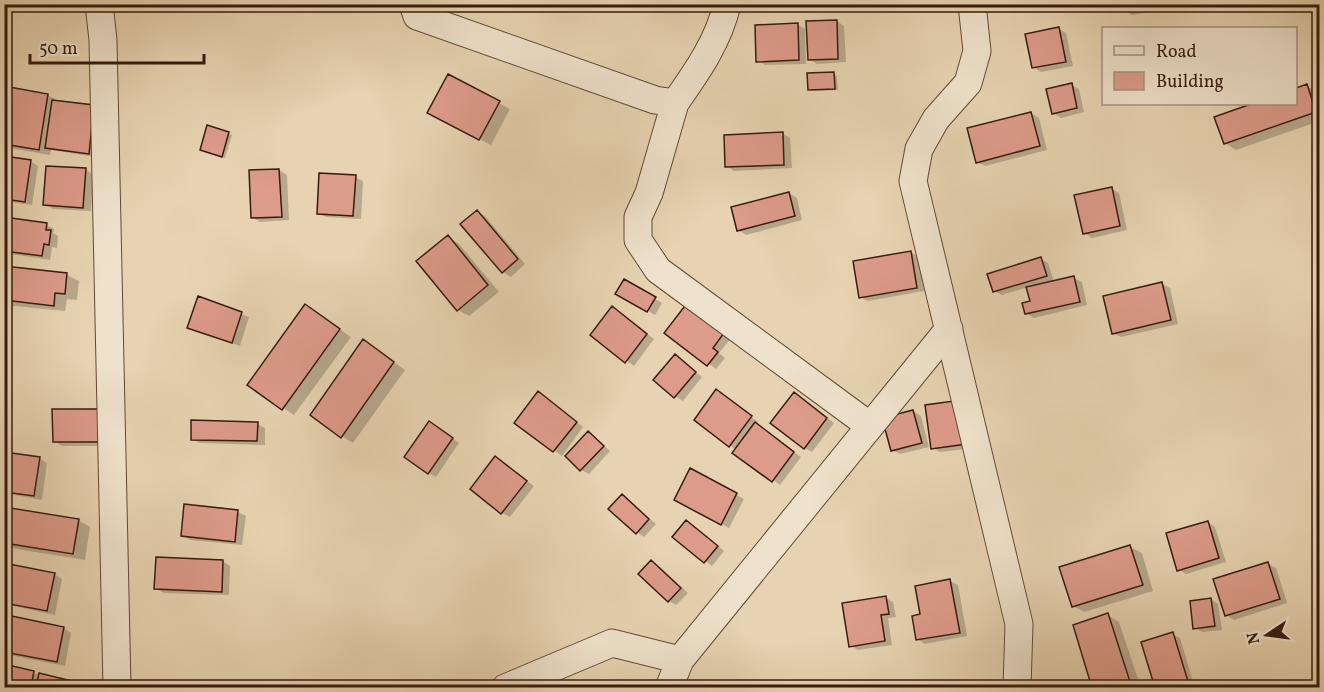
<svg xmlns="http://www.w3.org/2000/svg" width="1324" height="692" font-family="Vollkorn,serif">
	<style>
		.shadow { fill: #0003 }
		.building { fill: #dd9b8a; stroke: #371b0e; stroke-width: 1.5 }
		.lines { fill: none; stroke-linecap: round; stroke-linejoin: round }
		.minor-casing { stroke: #634937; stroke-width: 29 }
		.minor { stroke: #efe2cc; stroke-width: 27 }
	</style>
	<rect width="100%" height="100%" fill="#e7d3b1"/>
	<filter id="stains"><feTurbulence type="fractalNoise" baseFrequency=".00333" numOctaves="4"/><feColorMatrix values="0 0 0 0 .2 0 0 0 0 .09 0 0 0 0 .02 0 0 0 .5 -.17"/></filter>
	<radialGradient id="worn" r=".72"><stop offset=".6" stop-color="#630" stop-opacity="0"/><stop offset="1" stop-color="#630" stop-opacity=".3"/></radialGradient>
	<path class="shadow" d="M 760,4 L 852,4 L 852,8 L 771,11 Z
		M 1123,4 L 1162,4 L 1163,10 L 1132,15 L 1124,10 Z
		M 837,21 L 844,26 L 846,62 L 817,64 L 809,59 Z
		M 797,24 L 805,29 L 806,64 L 765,65 L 758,61 Z
		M 1059,29 L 1066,33 L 1073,66 L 1041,72 L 1033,67 Z
		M 834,74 L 837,76 L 838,90 L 813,91 L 809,89 Z
		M 448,76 L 510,109 L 491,145 L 441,119 Z
		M 1071,85 L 1079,89 L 1084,112 L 1061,118 L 1053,113 Z
		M 1307,86 L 1318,92 L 1320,121 L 1236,150 L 1225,143 L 1216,118 L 1256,104 L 1296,104 L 1296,90 Z
		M 4,87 L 48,95 L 60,102 L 94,107 L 96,157 L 51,150 L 50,155 L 4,147 Z
		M 1031,113 L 1039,118 L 1047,150 L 985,166 L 977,162 Z
		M 228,133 L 232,135 L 225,158 L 205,152 Z
		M 782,133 L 790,138 L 792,168 L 734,171 L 727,166 Z
		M 4,158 L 30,161 L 38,166 L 32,205 L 4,201 Z
		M 86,170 L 93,174 L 91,211 L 53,209 L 45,204 Z
		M 279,170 L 287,175 L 289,220 L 260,222 L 252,217 Z
		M 355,177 L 363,181 L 361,219 L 326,217 L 318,213 Z
		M 1112,189 L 1119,193 L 1127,230 L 1092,238 L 1084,233 Z
		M 789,193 L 797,198 L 802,220 L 746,235 L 738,230 Z
		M 477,212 L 485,216 L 525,264 L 511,277 L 503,272 L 462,224 Z
		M 4,219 L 46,225 L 54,229 L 53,233 L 58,236 L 57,248 L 52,247 L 50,260 L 4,253 Z
		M 448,237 L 459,244 L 499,292 L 469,316 L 458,310 Z
		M 911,252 L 918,257 L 924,291 L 868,301 L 860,297 Z
		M 1041,259 L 1048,263 L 1054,282 L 1074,278 L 1082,282 L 1087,305 L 1034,318 L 1026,313 L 1031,302 L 1028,287 L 1002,295 L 994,291 Z
		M 4,268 L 67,275 L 79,281 L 77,300 L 67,299 L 65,311 L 4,305 Z
		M 625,281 L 662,303 L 655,315 L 617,293 Z
		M 1162,284 L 1170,288 L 1178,324 L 1121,337 L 1113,333 Z
		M 199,298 L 249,317 L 240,346 L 189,327 Z
		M 306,306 L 351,337 L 294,415 L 249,385 Z
		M 620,313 L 654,339 L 634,366 L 592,335 Z
		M 736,332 L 719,353 L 725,358 L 716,369 L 666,333 Z
		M 374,348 L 405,370 L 353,443 L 342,436 Z
		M 675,356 L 702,377 L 683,401 L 675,396 Z
		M 724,396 L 758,422 L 756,425 L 801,457 L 780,485 L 730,445 Z
		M 546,398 L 583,427 L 562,456 L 516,422 Z
		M 802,398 L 834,423 L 812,452 L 805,448 Z
		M 927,406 L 974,448 L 940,452 L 933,448 Z
		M 54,410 L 106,446 L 62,446 L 54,441 Z
		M 913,411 L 921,416 L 929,447 L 900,454 L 892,450 Z
		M 257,424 L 265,428 L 265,445 L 200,443 L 192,439 Z
		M 437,427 L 459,443 L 436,477 L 429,473 Z
		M 589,433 L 610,451 L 589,474 L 581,470 Z
		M 4,453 L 40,459 L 47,463 L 42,500 L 4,493 Z
		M 503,463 L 534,486 L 510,517 L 502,513 Z
		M 691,470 L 744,499 L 729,528 L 683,504 Z
		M 622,496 L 656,524 L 644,537 L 637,532 Z
		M 185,506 L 238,512 L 246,516 L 242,545 L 190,540 L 182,535 Z
		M 4,508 L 78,520 L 90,527 L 85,560 L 11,548 L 4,544 Z
		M 1208,522 L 1215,527 L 1226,562 L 1186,574 L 1179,570 Z
		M 694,526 L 724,551 L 712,566 L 674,537 Z
		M 1130,547 L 1142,553 L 1153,591 L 1084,612 L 1073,606 Z
		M 222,561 L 230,566 L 229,595 L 164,593 L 156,588 Z
		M 652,562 L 659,566 L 688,593 L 676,605 L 669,601 Z
		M 4,564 L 54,574 L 62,579 L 55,615 L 4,604 Z
		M 1268,564 L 1276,568 L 1287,603 L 1234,620 L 1226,615 Z
		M 950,581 L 958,585 L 967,636 L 925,644 L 917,639 L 922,616 Z
		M 886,598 L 893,602 L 896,617 L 888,618 L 892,645 L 858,650 L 851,646 Z
		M 1211,599 L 1218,604 L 1222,630 L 1202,632 L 1195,628 Z
		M 1108,615 L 1119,622 L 1141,688 L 1094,688 Z
		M 8,617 L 64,628 L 71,633 L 65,666 L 9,655 L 4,652 L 4,635 Z
		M 1172,634 L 1180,638 L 1195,688 L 1157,688 Z
		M 4,666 L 84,685 L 87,688 L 4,688 Z
		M 916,684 L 922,688 L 900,688 Z"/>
	<path class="building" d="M 1122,4 L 1155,4 L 1156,6 L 1123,11 Z
		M 837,20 L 838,59 L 808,60 L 806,21 Z
		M 798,23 L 799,60 L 756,62 L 755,25 Z
		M 1059,27 L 1066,62 L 1032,68 L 1025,34 Z
		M 834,72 L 835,89 L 808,90 L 807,73 Z
		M 448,74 L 500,101 L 479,140 L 427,113 Z
		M 1072,83 L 1077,108 L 1052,114 L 1046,89 Z
		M 1307,84 L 1316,112 L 1224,144 L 1214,117 L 1251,104 L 1296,104 L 1296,88 Z
		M 4,86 L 48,94 L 39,150 L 4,144 Z
		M 52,100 L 94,105 L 89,154 L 45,148 Z
		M 1031,112 L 1040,146 L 976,163 L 967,128 Z
		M 207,125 L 229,132 L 222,157 L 200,150 Z
		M 783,132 L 784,165 L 725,167 L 724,135 Z
		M 4,156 L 31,160 L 25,202 L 4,199 Z
		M 46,166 L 86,168 L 83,208 L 43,205 Z
		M 279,169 L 282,217 L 251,218 L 249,170 Z
		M 319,173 L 356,175 L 353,216 L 317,214 Z
		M 1112,187 L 1120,226 L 1083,234 L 1074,195 Z
		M 789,192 L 795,216 L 737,231 L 731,207 Z
		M 477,210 L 518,259 L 502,273 L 460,224 Z
		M 4,217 L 47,223 L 46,230 L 51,230 L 49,245 L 44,244 L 42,256 L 4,251 Z
		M 448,235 L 488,285 L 457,311 L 416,261 Z
		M 911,251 L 917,288 L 859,298 L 853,261 Z
		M 1041,257 L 1047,276 L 993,292 L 987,274 Z
		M 4,266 L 67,273 L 65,294 L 55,293 L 54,306 L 4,300 Z
		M 1074,276 L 1080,302 L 1025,314 L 1022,303 L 1030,301 L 1026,287 Z
		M 624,279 L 656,297 L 647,312 L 615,294 Z
		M 1162,282 L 1171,320 L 1112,334 L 1103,296 Z
		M 198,296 L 242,312 L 232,343 L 187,328 Z
		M 691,298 L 729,326 L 713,348 L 718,352 L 707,366 L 664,333 Z
		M 305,304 L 340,329 L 282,410 L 247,385 Z
		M 612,306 L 647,334 L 625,363 L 590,335 Z
		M 363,339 L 394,362 L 341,438 L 310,415 Z
		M 675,354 L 696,372 L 674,398 L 653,380 Z
		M 716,389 L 752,416 L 729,447 L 694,420 Z
		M 538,391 L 577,422 L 553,452 L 514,423 Z
		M 794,392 L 827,418 L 804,449 L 770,423 Z
		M 961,400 L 967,444 L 931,449 L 925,405 Z
		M 52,409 L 98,409 L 99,442 L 53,442 Z
		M 913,410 L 922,443 L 891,451 L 882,418 Z
		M 191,420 L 258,422 L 257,441 L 191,440 Z
		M 429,421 L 453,438 L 428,474 L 404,457 Z
		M 755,422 L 794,452 L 772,482 L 732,453 Z
		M 588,431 L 604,446 L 580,471 L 565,456 Z
		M 4,452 L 40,457 L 34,496 L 4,492 Z
		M 495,456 L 527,481 L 501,514 L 470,489 Z
		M 690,468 L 737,493 L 721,525 L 674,500 Z
		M 622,494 L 649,519 L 636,534 L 608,509 Z
		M 184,504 L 238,510 L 235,542 L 181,536 Z
		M 4,507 L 79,519 L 73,554 L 4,543 Z
		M 686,520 L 718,546 L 704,563 L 672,537 Z
		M 1208,521 L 1219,558 L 1177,571 L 1166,533 Z
		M 1130,545 L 1143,585 L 1072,607 L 1059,567 Z
		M 156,557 L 223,560 L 222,592 L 154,589 Z
		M 651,560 L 681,588 L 668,602 L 638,574 Z
		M 1268,562 L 1280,599 L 1225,616 L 1213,579 Z
		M 4,563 L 55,573 L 47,611 L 4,603 Z
		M 950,579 L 960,633 L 916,640 L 912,616 L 920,614 L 915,586 Z
		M 886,596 L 889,614 L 881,615 L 885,641 L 849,647 L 842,603 Z
		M 1211,598 L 1215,626 L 1193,629 L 1190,601 Z
		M 1108,613 L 1132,688 L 1092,688 L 1073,625 Z
		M 7,615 L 64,627 L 57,662 L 4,652 Z
		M 1173,632 L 1190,688 L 1155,688 L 1141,642 Z
		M 4,664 L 34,671 L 31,688 L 4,688 Z
		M 39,673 L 84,684 L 83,688 L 36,688 Z"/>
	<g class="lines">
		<g class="minor-casing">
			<path id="minor" d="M 99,4 L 103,40 L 117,688
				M 413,4 L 417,16 L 655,100 L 675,103 C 696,73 719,41 727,4
				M 972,4 L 977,51 L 968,83 L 936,119 L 919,149 L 913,181 L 1019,624 L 1017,688
				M 675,103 L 649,193 L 638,217 L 638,240 L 658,270 L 870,426
				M 505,688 L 612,643 L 680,660
				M 669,688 L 680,660 L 949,329"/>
		</g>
		<use href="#minor" class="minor"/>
	</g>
	<rect width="1324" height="692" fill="none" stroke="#e7d3b1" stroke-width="24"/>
	<rect x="6" y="6" width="1312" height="680" fill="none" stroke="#371b0e" stroke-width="3"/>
	<rect x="12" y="12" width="1300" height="668" fill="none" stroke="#371b0e" stroke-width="1.5"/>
	<rect x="1102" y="27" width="195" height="78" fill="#efe2cc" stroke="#a59280" stroke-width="1.5"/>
	<rect x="1114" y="46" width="30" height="9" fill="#efe2cc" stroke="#a59280" stroke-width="1.5"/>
	<text x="1156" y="57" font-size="18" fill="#371b0e">Road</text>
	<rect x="1114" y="72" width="30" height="18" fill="#dd9b8a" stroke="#a59280" stroke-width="1.5"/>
	<text x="1156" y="87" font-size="18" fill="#371b0e">Building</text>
	<g transform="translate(1267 635) rotate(257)" stroke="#efe2cc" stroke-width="4.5" paint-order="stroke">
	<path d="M0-4.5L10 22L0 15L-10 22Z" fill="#371b0e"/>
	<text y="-9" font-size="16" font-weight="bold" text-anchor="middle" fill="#371b0e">N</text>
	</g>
	<path d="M30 54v9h174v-9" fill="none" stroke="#371b0e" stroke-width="3"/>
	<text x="39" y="54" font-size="18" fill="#371b0e" stroke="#efe2cc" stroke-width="4.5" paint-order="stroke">50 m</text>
	<rect width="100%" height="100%" filter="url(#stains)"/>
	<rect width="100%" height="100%" fill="url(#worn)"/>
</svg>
